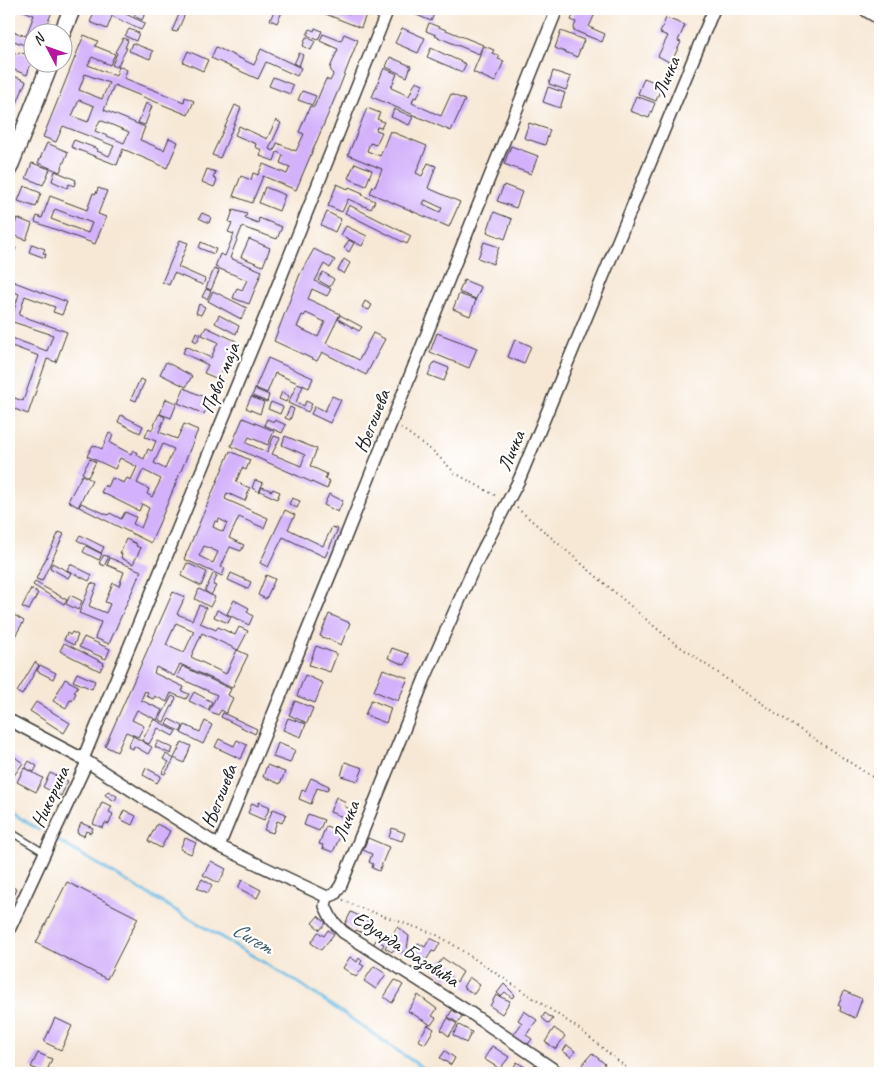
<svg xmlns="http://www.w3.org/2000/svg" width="889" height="1082" font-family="Caveat,sans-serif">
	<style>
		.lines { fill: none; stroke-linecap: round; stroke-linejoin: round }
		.stream { stroke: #69bbe4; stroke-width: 3 }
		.building { fill: #d3b1fb; fill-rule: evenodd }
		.lane-casing { stroke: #3d3b38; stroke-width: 8 }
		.street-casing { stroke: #3d3b38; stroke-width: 14 }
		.secondary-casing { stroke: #3d3b38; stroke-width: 19 }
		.path { stroke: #3d3b38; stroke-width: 2; stroke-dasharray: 1 4; stroke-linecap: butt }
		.lane { stroke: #fff; stroke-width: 5.5 }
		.street { stroke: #fff; stroke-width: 11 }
		.secondary { stroke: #fff; stroke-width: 16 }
		.labels { text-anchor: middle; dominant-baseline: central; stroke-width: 4.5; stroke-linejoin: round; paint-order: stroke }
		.street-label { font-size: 20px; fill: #1c1c1c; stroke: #fff }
		.water-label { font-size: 21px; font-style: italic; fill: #3b5c6c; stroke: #fff }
	</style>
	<rect width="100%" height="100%" fill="#fff"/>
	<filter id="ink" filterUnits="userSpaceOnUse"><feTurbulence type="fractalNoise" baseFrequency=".02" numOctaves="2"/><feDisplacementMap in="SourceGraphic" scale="10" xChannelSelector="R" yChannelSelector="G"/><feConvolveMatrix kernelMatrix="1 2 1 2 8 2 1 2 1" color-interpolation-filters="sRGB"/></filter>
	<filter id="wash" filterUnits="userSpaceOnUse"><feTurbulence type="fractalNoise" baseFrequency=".0096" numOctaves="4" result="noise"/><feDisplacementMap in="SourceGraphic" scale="20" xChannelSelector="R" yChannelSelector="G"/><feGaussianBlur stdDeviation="1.12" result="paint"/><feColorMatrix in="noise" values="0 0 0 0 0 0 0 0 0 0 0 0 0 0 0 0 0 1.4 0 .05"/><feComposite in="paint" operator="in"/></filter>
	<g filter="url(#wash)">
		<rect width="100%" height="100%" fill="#f7e8d5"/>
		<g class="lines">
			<path class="stream" d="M 9,811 L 39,830
				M 55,839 L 299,983 L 430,1073"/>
		</g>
		<g id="blocks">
			<path class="building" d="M 19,9 L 53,9 L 44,32 L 32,32 L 32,48 L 9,39 L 9,30 L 26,36 L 34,15 Z
				M 96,9 L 115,9 L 145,23 L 141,30 L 112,16 L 107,29 L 90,22 Z
				M 138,9 L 147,9 L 142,20 L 134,16 Z
				M 275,9 L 282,12 L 277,23 L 270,20 Z
				M 313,9 L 337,9 L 350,14 L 352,9 L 368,9 L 361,28 Z
				M 408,9 L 428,9 L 435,12 L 431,21 L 407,11 Z
				M 576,9 L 597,9 L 589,27 L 605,34 L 602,42 L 573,30 L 576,22 L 571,20 Z
				M 180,12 L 185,14 L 177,32 L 172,31 Z
				M 666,18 L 685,25 L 678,41 L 681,42 L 671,63 L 658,56 L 668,36 L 660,33 Z
				M 429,23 L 483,45 L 479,54 L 435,36 L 436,35 L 426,31 Z
				M 315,28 L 322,31 L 318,40 L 307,35 L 310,29 L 314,31 Z
				M 402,28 L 425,38 L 418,53 L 395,43 Z
				M 129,29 L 139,33 L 136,41 L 125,36 Z
				M 561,31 L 584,40 L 577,57 L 555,48 Z
				M 323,34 L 341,41 L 344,34 L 358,40 L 340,86 L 296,190 L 263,176 L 252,203 L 233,196 L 241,176 L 251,180 L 253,173 L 258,175 L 263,164 L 287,174 L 290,167 L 280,163 L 283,155 L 277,152 L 274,161 L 260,156 L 262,150 L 255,147 L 256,144 L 235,135 L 239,126 L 267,139 L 276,120 L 281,123 L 269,149 L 274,151 L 277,143 L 296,151 L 304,134 L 299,132 L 310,106 L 314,107 L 326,79 L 330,81 L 333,75 L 330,68 L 338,49 L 320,41 Z
				M 84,35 L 98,41 L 95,46 L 115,54 L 110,65 L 92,57 L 88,65 L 116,76 L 119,66 L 127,70 L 124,78 L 184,102 L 185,97 L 194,101 L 188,115 L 114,85 L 104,110 L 145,127 L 140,140 L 164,150 L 169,138 L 178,142 L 167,168 L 123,149 L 117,165 L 71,147 L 74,140 L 98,149 L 97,151 L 109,156 L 114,146 L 63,126 L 56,142 L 43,137 ZM 85,74 L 109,83 L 102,99 L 79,90 ZM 79,100 L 94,106 L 88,122 L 72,116 ZM 100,120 L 129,132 L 124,143 L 95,131 Z
				M 306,37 L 315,41 L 311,50 L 303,46 Z
				M 123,38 L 128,40 L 125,48 L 127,48 L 117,67 L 112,65 L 117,53 L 115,52 Z
				M 132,43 L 153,51 L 150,59 L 129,51 Z
				M 484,46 L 494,50 L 492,53 L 500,56 L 498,59 L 504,61 L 495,82 L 473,72 Z
				M 216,47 L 254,65 L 261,49 L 301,68 L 297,76 L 266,62 L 258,79 L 211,58 Z
				M 431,48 L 466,64 L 462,72 L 427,57 Z
				M 188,51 L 208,60 L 203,71 L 183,62 Z
				M 12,52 L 18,54 L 19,52 L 28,55 L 27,58 L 32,60 L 27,75 L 9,68 L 9,60 Z
				M 299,53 L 303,55 L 299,66 L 294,64 Z
				M 390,57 L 411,66 L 407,77 L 386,67 Z
				M 384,68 L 397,74 L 391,88 L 409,96 L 416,81 L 423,84 L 417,98 L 414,97 L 412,103 L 441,116 L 451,94 L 465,100 L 451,131 L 372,97 Z
				M 553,71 L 571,77 L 566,90 L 549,84 Z
				M 9,74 L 26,81 L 9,123 Z
				M 273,77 L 293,85 L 290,94 L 269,86 Z
				M 644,78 L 662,85 L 656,101 L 638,94 Z
				M 548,87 L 565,93 L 560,108 L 543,102 Z
				M 302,91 L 316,96 L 312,105 L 298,100 Z
				M 636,96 L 655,103 L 649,118 L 630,111 Z
				M 146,103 L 152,106 L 145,125 L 138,123 Z
				M 235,105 L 241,108 L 220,158 L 212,155 Z
				M 367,108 L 380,113 L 377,119 L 384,122 L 381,128 L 377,127 L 376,130 L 382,132 L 376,145 L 370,143 L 367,151 L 380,156 L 390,131 L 427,146 L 416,173 L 422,176 L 428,163 L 436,166 L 428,188 L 460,202 L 449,227 L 370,193 L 373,186 L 375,187 L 382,169 L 348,155 ZM 425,200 L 442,208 L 440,212 L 423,204 Z
				M 394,109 L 413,117 L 409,125 L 391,117 Z
				M 529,123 L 550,130 L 545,145 L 524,138 Z
				M 47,143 L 68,152 L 60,172 L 38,163 Z
				M 511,146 L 538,156 L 531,174 L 504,164 Z
				M 32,163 L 50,169 L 43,185 L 26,178 Z
				M 355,163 L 372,170 L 366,186 L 348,178 Z
				M 207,169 L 216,172 L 213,178 L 217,180 L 214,187 L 202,182 Z
				M 55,171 L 76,180 L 74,186 L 69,184 L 67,188 L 52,181 Z
				M 337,184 L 348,189 L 349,187 L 363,193 L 362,195 L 375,201 L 371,209 L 348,199 L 342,212 L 328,206 Z
				M 504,185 L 522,192 L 516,208 L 497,201 Z
				M 24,186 L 41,193 L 36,207 L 18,201 Z
				M 265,187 L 285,195 L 279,211 L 259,203 Z
				M 98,188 L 107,191 L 98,214 L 106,217 L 95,244 L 35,222 L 37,216 L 42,218 L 50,196 L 87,210 L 93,193 L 96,194 ZM 55,209 L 92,223 L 88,233 L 51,219 Z
				M 349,205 L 411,236 L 407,244 L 345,213 Z
				M 233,210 L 247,214 L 245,218 L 258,223 L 259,218 L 282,227 L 277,239 L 242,227 L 230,258 L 262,271 L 249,304 L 233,298 L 237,288 L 242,290 L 247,280 L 215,267 L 220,254 L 225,256 L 234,234 L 228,232 L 232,223 L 229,222 Z
				M 327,212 L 341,219 L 335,232 L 321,225 Z
				M 494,212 L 512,219 L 505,239 L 487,232 Z
				M 202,213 L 211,217 L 209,223 L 199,218 Z
				M 17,218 L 32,224 L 26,240 L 11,234 Z
				M 346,226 L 367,236 L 362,246 L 341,235 Z
				M 249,239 L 270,248 L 263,266 L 241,257 Z
				M 180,240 L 188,243 L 178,267 L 205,279 L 203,285 L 174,273 L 169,285 L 162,282 Z
				M 349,240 L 354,243 L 349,252 L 344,248 Z
				M 201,242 L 216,249 L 214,254 L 199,248 Z
				M 484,242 L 499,247 L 493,264 L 478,258 Z
				M 32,244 L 45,249 L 43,253 L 46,254 L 45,258 L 29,252 Z
				M 9,245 L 16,248 L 9,266 Z
				M 314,249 L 335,260 L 330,268 L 324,264 L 315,281 L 331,289 L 327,296 L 312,289 L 308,299 L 340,314 L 326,343 L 359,360 L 373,333 L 385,339 L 366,375 L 322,352 L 317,361 L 274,341 L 300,274 ZM 306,313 L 325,322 L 318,337 L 297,327 L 302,315 L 304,316 Z
				M 344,259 L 350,263 L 344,274 L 338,270 Z
				M 214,269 L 219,271 L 211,290 L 206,288 Z
				M 323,272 L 334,279 L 330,287 L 318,280 Z
				M 9,280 L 67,302 L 62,315 L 53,312 L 55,307 L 25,296 L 19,315 L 67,332 L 56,362 L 47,359 L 28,414 L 9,407 L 9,396 L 23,401 L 39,356 L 9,345 L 9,337 L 47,351 L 53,335 L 13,322 L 9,334 L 9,311 L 13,313 L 19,294 L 9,290 Z
				M 464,280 L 481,287 L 476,299 L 459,292 Z
				M 206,289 L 211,291 L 207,299 L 202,297 Z
				M 213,291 L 247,308 L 241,319 L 208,301 Z
				M 459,294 L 476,300 L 470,316 L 453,309 Z
				M 365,301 L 372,305 L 369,310 L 362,307 Z
				M 199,304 L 205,307 L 201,315 L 196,313 Z
				M 219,315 L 239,326 L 236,334 L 215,323 Z
				M 340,315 L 362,327 L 359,331 L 338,319 Z
				M 206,327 L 236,341 L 218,379 L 204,373 L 208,365 L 183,353 L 186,346 L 211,358 L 218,342 L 202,335 Z
				M 196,332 L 201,334 L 197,342 L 193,340 Z
				M 437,333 L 477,348 L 469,368 L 430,352 Z
				M 515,339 L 531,346 L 524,364 L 508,357 Z
				M 268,358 L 313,378 L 309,388 L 275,373 L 267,393 L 255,388 Z
				M 166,362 L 192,376 L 186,387 L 160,374 Z
				M 434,362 L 449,368 L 444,381 L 428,375 Z
				M 140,379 L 145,381 L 136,401 L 131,399 Z
				M 297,384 L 303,386 L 296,402 L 304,406 L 306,401 L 312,404 L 308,412 L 288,403 Z
				M 184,388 L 211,400 L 204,414 L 178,403 Z
				M 255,389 L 269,395 L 267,402 L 252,396 Z
				M 282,392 L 289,396 L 286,402 L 279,399 Z
				M 332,396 L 341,400 L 330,423 L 311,414 L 315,406 L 325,411 Z
				M 251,397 L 264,402 L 260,414 L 246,408 Z
				M 166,399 L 177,403 L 171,418 L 160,414 Z
				M 271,402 L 283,407 L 280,414 L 268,409 Z
				M 290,407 L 294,409 L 290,420 L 285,418 Z
				M 159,414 L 165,417 L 159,432 L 177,439 L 184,424 L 198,430 L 151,543 L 79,507 L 81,503 L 108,515 L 110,513 L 121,519 L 125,512 L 136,517 L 133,524 L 141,528 L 149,508 L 142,504 L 139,511 L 101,492 L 105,485 L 108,487 L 112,478 L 124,483 L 127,478 L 131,480 L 137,467 L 120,458 L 115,469 L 87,456 L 93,445 L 102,449 L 109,433 L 113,435 L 110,443 L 131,454 L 133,450 L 138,453 L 137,455 L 144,459 L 148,449 L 152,451 L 156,441 L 145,437 L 149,428 L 152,430 ZM 163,444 L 174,449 L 165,469 L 154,463 ZM 143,470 L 161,479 L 152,497 L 147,494 L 149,489 L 137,483 Z
				M 121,415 L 143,426 L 140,433 L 118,422 Z
				M 243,418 L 274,431 L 268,445 L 249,437 L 246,443 L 267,452 L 274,436 L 280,438 L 272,454 L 301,466 L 305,455 L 282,445 L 285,436 L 317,449 L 310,466 L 327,474 L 325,479 L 330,481 L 327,489 L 231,446 Z
				M 267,419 L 274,422 L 275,420 L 286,425 L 282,433 L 264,425 Z
				M 230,451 L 250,460 L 246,470 L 242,468 L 236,482 L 250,488 L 245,501 L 227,493 L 225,499 L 268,518 L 264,528 L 239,517 L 229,538 L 244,545 L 241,551 L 230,547 L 221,567 L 225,568 L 222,576 L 184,559 ZM 219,519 L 227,523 L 223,532 L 213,527 L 215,521 L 218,522 ZM 204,546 L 218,552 L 213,563 L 199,556 Z
				M 90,459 L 96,462 L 88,477 L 82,473 Z
				M 82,475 L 92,480 L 78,507 L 68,501 Z
				M 255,480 L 263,483 L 259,492 L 252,488 Z
				M 262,487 L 272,491 L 273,489 L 280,492 L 277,499 L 260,491 Z
				M 329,494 L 343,501 L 338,512 L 324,505 Z
				M 292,498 L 300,501 L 297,508 L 289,504 Z
				M 285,510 L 295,515 L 288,529 L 323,546 L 332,527 L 338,529 L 325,557 L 283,537 L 268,567 L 260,563 Z
				M 59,532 L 64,534 L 42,581 L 36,579 Z
				M 80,535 L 104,547 L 101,553 L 77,540 Z
				M 126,539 L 137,544 L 136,546 L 141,548 L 133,564 L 121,558 L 122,554 L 120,553 Z
				M 86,546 L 102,554 L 99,560 L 83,552 Z
				M 104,555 L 109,557 L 104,566 L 99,563 Z
				M 110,558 L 141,571 L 109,644 L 95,638 L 101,622 L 79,613 L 91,583 L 97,585 L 89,606 L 106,613 L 110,604 L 105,602 L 113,583 L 119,586 L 124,572 L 107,565 Z
				M 52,563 L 71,573 L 68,578 L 50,568 Z
				M 187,563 L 207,572 L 201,586 L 181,576 Z
				M 70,564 L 92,575 L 89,581 L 67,570 Z
				M 231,573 L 251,582 L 248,589 L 228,580 Z
				M 213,574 L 217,576 L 213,585 L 216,586 L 211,595 L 205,591 Z
				M 266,575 L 275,579 L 266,599 L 258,595 Z
				M 35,582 L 67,600 L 64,604 L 33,585 Z
				M 31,589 L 38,593 L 29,610 L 22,607 Z
				M 199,589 L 215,597 L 210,607 L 195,599 Z
				M 173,592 L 185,597 L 177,614 L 192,620 L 199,605 L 206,608 L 200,623 L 216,630 L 218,627 L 235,635 L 239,627 L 248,631 L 238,650 L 202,633 L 191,657 L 226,674 L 237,650 L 248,655 L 232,688 L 180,664 L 174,676 L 156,667 L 154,673 L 184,687 L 182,691 L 189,694 L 186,699 L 171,693 L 167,702 L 155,696 L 153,699 L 146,696 L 148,692 L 145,691 L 141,700 L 162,710 L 157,720 L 137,710 L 132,720 L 144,726 L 138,737 L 126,732 L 117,752 L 105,746 ZM 176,623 L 194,631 L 184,653 L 166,645 Z
				M 70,595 L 82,601 L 78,610 L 66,604 Z
				M 234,600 L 249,608 L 247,612 L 253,616 L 249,625 L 227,614 Z
				M 217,610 L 231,617 L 228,623 L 214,617 Z
				M 9,612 L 24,621 L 15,636 L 9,632 Z
				M 329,614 L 350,623 L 341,645 L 320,636 Z
				M 72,632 L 78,635 L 74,645 L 64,640 L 67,633 L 70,635 Z
				M 84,637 L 110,649 L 106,659 L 79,647 Z
				M 64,643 L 104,663 L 100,671 L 60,651 Z
				M 316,646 L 337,654 L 330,672 L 309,665 Z
				M 392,648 L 409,654 L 405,665 L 388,658 Z
				M 35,662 L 39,665 L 22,695 L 17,692 Z
				M 40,665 L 56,673 L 53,679 L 37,671 Z
				M 182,666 L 231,689 L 228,695 L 233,698 L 226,713 L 221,710 L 218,715 L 209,711 L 217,695 L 177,677 Z
				M 383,669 L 408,678 L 398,701 L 374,691 Z
				M 77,673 L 95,681 L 92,689 L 73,681 Z
				M 305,675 L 323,683 L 315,703 L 297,696 Z
				M 65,679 L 78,686 L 74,692 L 76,693 L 72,701 L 70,700 L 66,708 L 53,701 Z
				M 194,692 L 212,702 L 208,710 L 189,701 Z
				M 172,696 L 176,698 L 164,722 L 159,720 Z
				M 371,700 L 391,708 L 386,723 L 365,715 Z
				M 295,701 L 313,708 L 307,723 L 289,715 Z
				M 36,702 L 70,723 L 64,733 L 30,711 Z
				M 223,713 L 257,729 L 255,734 L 221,717 Z
				M 288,718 L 306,724 L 301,737 L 283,730 Z
				M 154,719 L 176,731 L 173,736 L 158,728 L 149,744 L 142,741 Z
				M 169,719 L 183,726 L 181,732 L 166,724 Z
				M 205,721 L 212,725 L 203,744 L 181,733 L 185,725 L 200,732 Z
				M 133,736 L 152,747 L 148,754 L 134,746 L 133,749 L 128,747 Z
				M 219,739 L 234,746 L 237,740 L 247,745 L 241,759 L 215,747 Z
				M 158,741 L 173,748 L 171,754 L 155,747 Z
				M 182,742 L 191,746 L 184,763 L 174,758 Z
				M 278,743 L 295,750 L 290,763 L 273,757 Z
				M 9,753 L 23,763 L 13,777 L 9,775 Z
				M 166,754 L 174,759 L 165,774 L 162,773 L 169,762 L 163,759 Z
				M 29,761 L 37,766 L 34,772 L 25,768 Z
				M 345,762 L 363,768 L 358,781 L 341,776 Z
				M 267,765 L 285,772 L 280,784 L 263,777 Z
				M 24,768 L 43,778 L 36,792 L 17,782 Z
				M 146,768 L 161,776 L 157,783 L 143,775 Z
				M 50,773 L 68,781 L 61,796 L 43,787 Z
				M 311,778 L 329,786 L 327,791 L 317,788 L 311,804 L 299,799 L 302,790 L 305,791 Z
				M 108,791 L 117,796 L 115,801 L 105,795 Z
				M 336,797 L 344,801 L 345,807 L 350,809 L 346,818 L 330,812 Z
				M 102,802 L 112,806 L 109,812 L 113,814 L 109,824 L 105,823 L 103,828 L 93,824 Z
				M 259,802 L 270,807 L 264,820 L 248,813 L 252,803 L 258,806 Z
				M 273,809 L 286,814 L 282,823 L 277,821 L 273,833 L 264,830 Z
				M 124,810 L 136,816 L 132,825 L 120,819 Z
				M 308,814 L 324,820 L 319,831 L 304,825 Z
				M 81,823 L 93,828 L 91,833 L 86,831 L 84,836 L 77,833 Z
				M 157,824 L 170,831 L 161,848 L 148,841 Z
				M 326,826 L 342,832 L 333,852 L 322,848 L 323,845 L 319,844 Z
				M 392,828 L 405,833 L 402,841 L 389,837 Z
				M 185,838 L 196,843 L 191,854 L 180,849 Z
				M 368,838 L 389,847 L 379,871 L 372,868 L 373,864 L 369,862 L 372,854 L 363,850 Z
				M 211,861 L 226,869 L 219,883 L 203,875 Z
				M 202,879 L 212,885 L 208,893 L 197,888 Z
				M 242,880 L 261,890 L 257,898 L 238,888 Z
				M 67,882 L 138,918 L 107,979 L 36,943 Z
				M 9,885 L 16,889 L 9,906 Z
				M 351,912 L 369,921 L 363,933 L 356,930 L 355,932 L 345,924 Z
				M 318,916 L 326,923 L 320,930 L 312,923 Z
				M 397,927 L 409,936 L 407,949 L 403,952 L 399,952 L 394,949 L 392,952 L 385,948 Z
				M 328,930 L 334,934 L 321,950 L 311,943 L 318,932 L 324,936 Z
				M 430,938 L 440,943 L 435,952 L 432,951 L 425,962 L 411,955 L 418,943 L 425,947 Z
				M 376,940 L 384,944 L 380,952 L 372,947 Z
				M 350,957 L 357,962 L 359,958 L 362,961 L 360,964 L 364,966 L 356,977 L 343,968 Z
				M 443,958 L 463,972 L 457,982 L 449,976 L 447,979 L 434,969 Z
				M 374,966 L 386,974 L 376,989 L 364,981 Z
				M 469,977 L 480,985 L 474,994 L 463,987 Z
				M 395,980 L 403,985 L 392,1003 L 384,997 Z
				M 504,984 L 515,995 L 512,998 L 505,992 L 501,996 L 497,993 Z
				M 844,991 L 862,999 L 855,1018 L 840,1011 L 841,1007 L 838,1005 Z
				M 418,995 L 437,1009 L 432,1016 L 436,1018 L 431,1025 L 408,1011 Z
				M 496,995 L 510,1001 L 502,1014 L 490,1006 Z
				M 452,1010 L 462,1016 L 458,1023 L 448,1017 Z
				M 524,1011 L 537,1020 L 526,1035 L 532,1039 L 526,1047 L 512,1037 L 522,1023 L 518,1020 Z
				M 545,1013 L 553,1019 L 549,1024 L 542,1018 Z
				M 55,1018 L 72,1026 L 61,1050 L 44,1042 Z
				M 448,1018 L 457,1024 L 449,1036 L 441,1030 Z
				M 428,1025 L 434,1029 L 425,1044 L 418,1040 Z
				M 459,1025 L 472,1032 L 466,1043 L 453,1035 Z
				M 554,1028 L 565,1036 L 556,1049 L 545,1042 Z
				M 567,1045 L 575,1051 L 571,1057 L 563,1051 Z
				M 492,1046 L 509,1057 L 500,1069 L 484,1059 Z
				M 445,1051 L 455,1058 L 451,1065 L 440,1058 Z
				M 38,1053 L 52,1059 L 46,1073 L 31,1067 Z
				M 592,1053 L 605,1064 L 597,1073 L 592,1073 L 582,1065 Z
				M 517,1062 L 530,1070 L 528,1073 L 510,1073 Z"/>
		</g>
	</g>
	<g filter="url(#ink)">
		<use href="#blocks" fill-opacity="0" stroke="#3d3b38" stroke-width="1"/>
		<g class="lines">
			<g class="lane-casing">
				<path id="lane" d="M 9,831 L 45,853"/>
			</g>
			<g class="street-casing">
				<path id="street" d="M 9,720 L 83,759 L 219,846 L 327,897
					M 83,759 L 267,312 L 388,9
					M 219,846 L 335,563 L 557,9
					M 327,897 L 335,894 L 341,885 L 425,678 L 475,565 L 519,480 L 714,9
					M 327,897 L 325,906 L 332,920 L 343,932 L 472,1014 L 559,1073
					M 9,930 L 87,762"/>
			</g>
			<g class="secondary-casing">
				<path id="secondary" d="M 868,9 L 880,16
					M 62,33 L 72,9
					M 9,168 L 51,62"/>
			</g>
			<path class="path" d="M 401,428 L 434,452 L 455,473 L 498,497
				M 517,508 L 669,639 L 796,727 L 880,782
				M 343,900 L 355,906 L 435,934 L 449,942 L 578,1028 L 633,1073"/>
			<use href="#lane" class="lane"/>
			<use href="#street" class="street"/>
			<use href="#secondary" class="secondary"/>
		</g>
	</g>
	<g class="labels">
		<g class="street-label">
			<text transform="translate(666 77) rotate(-67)">Личка</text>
			<text transform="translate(220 378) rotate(-68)">Првог маја</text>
			<text transform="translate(372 421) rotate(-68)">Његошева</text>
			<text transform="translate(511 451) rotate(-67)">Личка</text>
			<text transform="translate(219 796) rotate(-68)">Његошева</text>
			<text transform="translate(50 797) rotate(-65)">Никорина</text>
			<text transform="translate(346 821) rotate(-68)">Личка</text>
			<text transform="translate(406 949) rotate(33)">Едуарда Базовића</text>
		</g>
		<g class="water-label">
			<text transform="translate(253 938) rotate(30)">Сигет</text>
		</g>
	</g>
	<rect width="889" height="1082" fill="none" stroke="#fff" stroke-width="30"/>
	<g transform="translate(48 48) rotate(311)"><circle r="24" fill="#ffffff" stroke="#a4a4a4"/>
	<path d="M0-4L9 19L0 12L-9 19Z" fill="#b5179e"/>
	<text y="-8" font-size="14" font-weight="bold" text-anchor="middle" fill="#1c1c1c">N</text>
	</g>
</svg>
